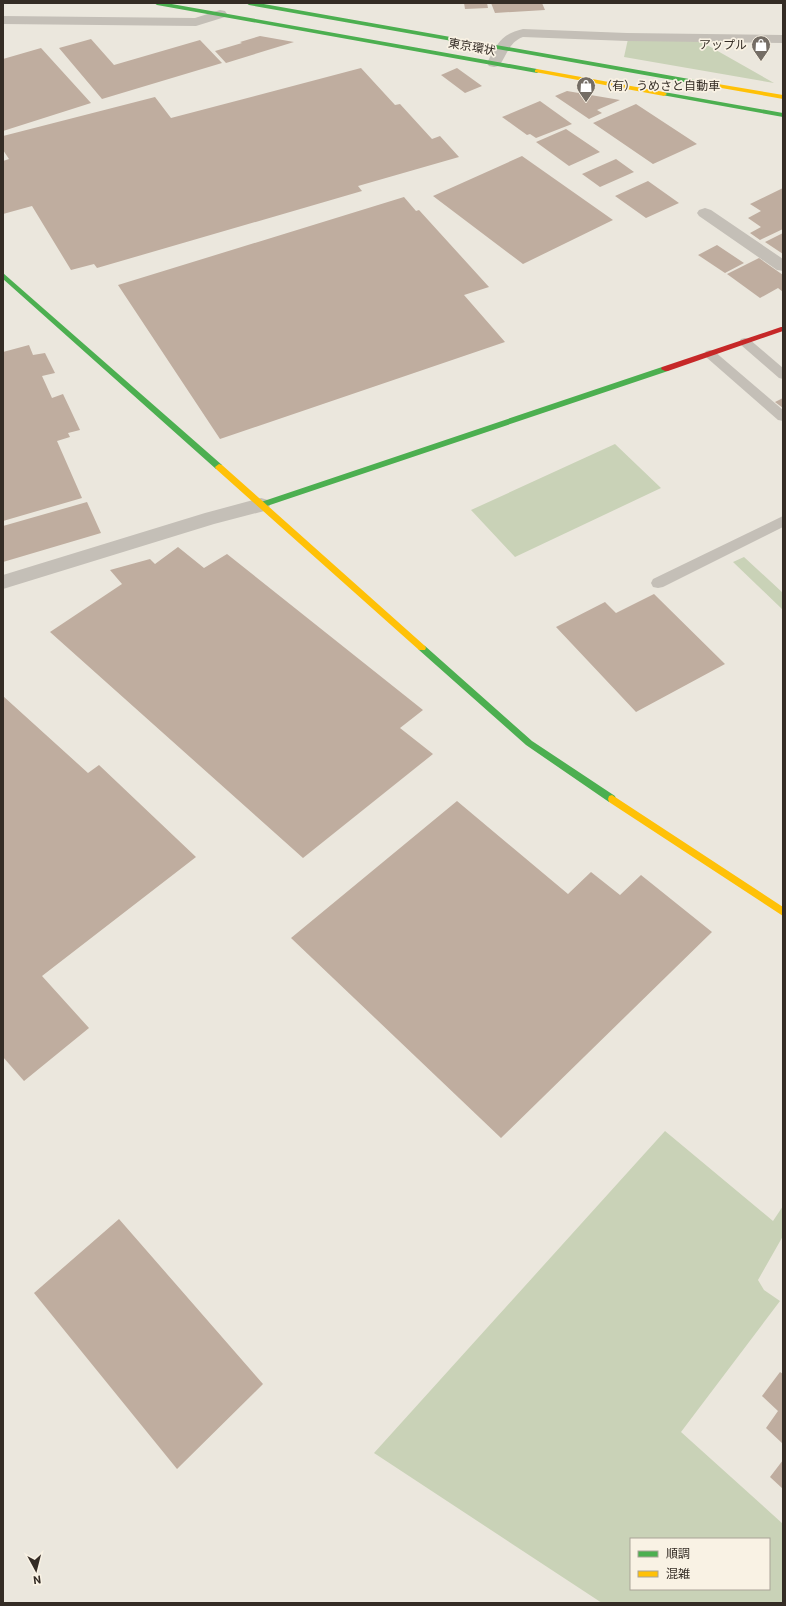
<svg xmlns="http://www.w3.org/2000/svg" width="786" height="1606" font-family="Roboto,'Noto Sans JP',sans-serif">
	<style>
		.green { fill: #c9d2b7; fill-rule: evenodd }
		.building { fill: #bfad9f }
		.lines { fill: none; stroke-linecap: round; stroke-linejoin: round }
		.lane { fill: #c4bfb7; fill-rule: evenodd }
		.street { fill: #c4bfb7; fill-rule: evenodd }
		.fast { fill: #4caf50; fill-rule: evenodd }
		.slow { fill: #ffc107; fill-rule: evenodd }
		.jam { fill: #c62828; fill-rule: evenodd }
		.labels { text-anchor: middle; dominant-baseline: central; stroke-width: 3.5; stroke-linejoin: round; paint-order: stroke }
		.far-poi-label { font-size: 12px; fill: #342c25; stroke: #f9f2e4; text-anchor: end }
		.far-street-label { font-size: 12px; fill: #342c25; stroke: #f9f2e4 }
	</style>
	<rect width="100%" height="100%" fill="#ebe7dd"/>
	<path class="green" d="M 628,39 L 700,41 L 774,83 L 624,57 Z
		M 615,444 L 661,488 L 515,557 L 471,510 Z
		M 744,557 L 783,593 L 783,610 L 733,562 Z
		M 665,1131 L 773,1221 L 783,1206 L 783,1236 L 758,1280 L 764,1290 L 780,1301 L 681,1432 L 783,1524 L 783,1603 L 602,1603 L 374,1453 ZM 631,1539 L 769,1539 L 769,1589 L 631,1589 Z"/>
	<path class="building" d="M 464,3 L 487,3 L 488,8 L 465,9 Z
		M 491,3 L 542,3 L 545,10 L 495,13 Z
		M 260,36 L 294,42 L 226,63 L 215,51 L 242,43 L 240,42 Z
		M 91,39 L 114,65 L 200,40 L 222,63 L 102,99 L 59,48 Z
		M 41,48 L 91,103 L 3,131 L 3,59 Z
		M 361,68 L 395,105 L 400,104 L 432,139 L 440,136 L 459,157 L 358,186 L 362,191 L 97,268 L 94,264 L 71,270 L 32,206 L 3,214 L 3,161 L 9,159 L 3,150 L 3,136 L 155,97 L 171,118 Z
		M 457,68 L 482,86 L 465,93 L 441,75 Z
		M 567,91 L 620,100 L 597,110 L 602,113 L 589,119 L 555,96 Z
		M 540,101 L 572,124 L 536,138 L 530,134 L 527,135 L 502,117 Z
		M 636,104 L 697,144 L 653,164 L 593,123 Z
		M 566,129 L 600,152 L 569,166 L 536,142 Z
		M 522,156 L 613,220 L 523,264 L 433,196 Z
		M 616,159 L 634,172 L 600,187 L 582,174 Z
		M 648,181 L 679,203 L 646,218 L 615,196 Z
		M 783,188 L 783,229 L 760,240 L 750,233 L 761,227 L 748,218 L 761,211 L 750,204 Z
		M 404,197 L 416,211 L 419,210 L 489,287 L 464,295 L 505,342 L 220,439 L 118,285 Z
		M 783,233 L 783,254 L 765,242 Z
		M 717,245 L 744,263 L 725,273 L 698,255 Z
		M 759,258 L 783,275 L 783,292 L 778,288 L 760,298 L 727,274 Z
		M 29,345 L 33,355 L 45,353 L 55,373 L 42,376 L 52,398 L 63,394 L 80,430 L 68,433 L 70,437 L 57,441 L 82,498 L 3,521 L 3,352 Z
		M 783,398 L 783,408 L 775,402 Z
		M 87,502 L 101,533 L 3,562 L 3,526 Z
		M 178,547 L 204,568 L 227,554 L 423,710 L 400,728 L 433,754 L 303,858 L 50,632 L 122,584 L 110,570 L 150,559 L 155,564 Z
		M 654,594 L 725,664 L 636,712 L 556,627 L 605,602 L 616,613 Z
		M 3,696 L 88,773 L 99,765 L 196,857 L 42,976 L 89,1028 L 24,1081 L 3,1057 Z
		M 457,801 L 568,894 L 591,872 L 620,895 L 641,875 L 712,932 L 501,1138 L 291,938 Z
		M 119,1219 L 263,1384 L 177,1469 L 34,1293 Z
		M 780,1372 L 783,1374 L 783,1444 L 766,1428 L 778,1411 L 762,1396 Z
		M 783,1460 L 783,1489 L 770,1477 Z"/>
	<g class="lines">
		<path class="lane" d="M 745,338 L 749,339 L 783,368 L 783,379 L 779,378 L 741,345 L 739,342 L 741,339 Z
			M 710,350 L 714,351 L 783,410 L 783,421 L 778,420 L 706,357 L 704,354 L 706,351 Z
			M 783,516 L 783,527 L 663,587 L 658,588 L 653,587 L 651,583 L 653,579 Z"/>
		<path class="street" d="M 220,10 L 225,11 L 227,14 L 225,17 L 196,26 L 3,24 L 3,16 L 195,18 Z
			M 523,29 L 627,33 L 783,35 L 783,43 L 627,41 L 523,37 C 509,42 507,55 499,66 L 494,67 L 489,66 L 487,63 C 497,44 501,34 523,29 Z
			M 705,208 L 711,210 L 783,259 L 783,271 L 777,270 L 699,216 L 697,213 L 699,210 Z
			M 261,498 L 268,500 L 270,505 L 268,510 L 214,524 L 3,589 L 3,575 L 205,513 Z"/>
		<path class="fast" d="M 154,3 L 166,3 L 537,69 L 540,71 L 537,73 L 157,5 Z
			M 246,3 L 258,3 L 712,83 L 715,85 L 712,87 L 249,5 Z
			M 664,92 L 783,113 L 783,117 L 662,95 L 662,93 Z
			M 3,273 L 222,465 L 222,469 L 216,469 L 3,279 Z
			M 662,367 L 665,367 L 669,369 L 668,371 L 264,507 L 261,508 L 257,505 L 258,503 Z
			M 422,645 L 425,646 L 532,741 L 615,796 L 616,799 L 615,802 L 609,802 L 526,745 L 419,650 L 418,648 Z"/>
		<path class="slow" d="M 537,69 L 664,92 L 667,94 L 664,96 L 535,72 L 535,70 Z
			M 712,83 L 783,95 L 783,99 L 710,86 L 709,85 Z
			M 219,464 L 222,465 L 425,646 L 426,648 L 425,650 L 419,650 L 216,469 L 215,467 Z
			M 612,795 L 783,907 L 783,916 L 609,802 L 608,799 L 609,796 Z"/>
		<path class="jam" d="M 781,327 L 783,327 L 783,331 L 668,371 L 665,371 L 661,369 L 662,367 Z"/>
	</g>
	<defs>
		<g id="shop-pin" transform="scale(1)"><path d="M0 17L-7.5 6A9.5 9.5 0 1 1 7.5 6Z" fill="#746d65" stroke="#f9f2e4"/><path d="M-5-2.5h2.3a2.7 3.5 0 0 1 5.4 0H5L5.5 6h-11ZM-1.5-2.5h3a1.5 2.3 0 0 0-3 0Z" fill="#fff"/></g>
	</defs>
	<g fill-rule="evenodd">
		<use href="#shop-pin" x="761" y="45"/>
		<use href="#shop-pin" x="586" y="86"/>
	</g>
	<g class="labels">
		<g class="far-poi-label">
			<text x="747" y="45">アップル</text>
			<text x="600" y="86" text-anchor="start">（有）うめさと自動車</text>
		</g>
		<g class="far-street-label">
			<text transform="translate(472 47) rotate(10)">東京環状</text>
		</g>
	</g>
	<rect width="786" height="1606" fill="none" stroke="#342c25" stroke-width="8"/>
	<rect x="630" y="1538" width="140" height="52" fill="#f9f2e4" stroke="#aaa398"/>
	<rect x="638" y="1551" width="20" height="6" fill="#4caf50" stroke="#aaa398"/>
	<text x="666" y="1558" font-size="12" fill="#342c25">順調</text>
	<rect x="638" y="1571" width="20" height="6" fill="#ffc107" stroke="#aaa398"/>
	<text x="666" y="1578" font-size="12" fill="#342c25">混雑</text>
	<g transform="translate(36 1570) rotate(173)" stroke="#f9f2e4" stroke-width="3" paint-order="stroke">
	<path d="M0-3L7 15L0 10L-7 15Z" fill="#342c25"/>
	<text y="-6" font-size="11" font-weight="bold" text-anchor="middle" fill="#342c25">N</text>
	</g>
</svg>
